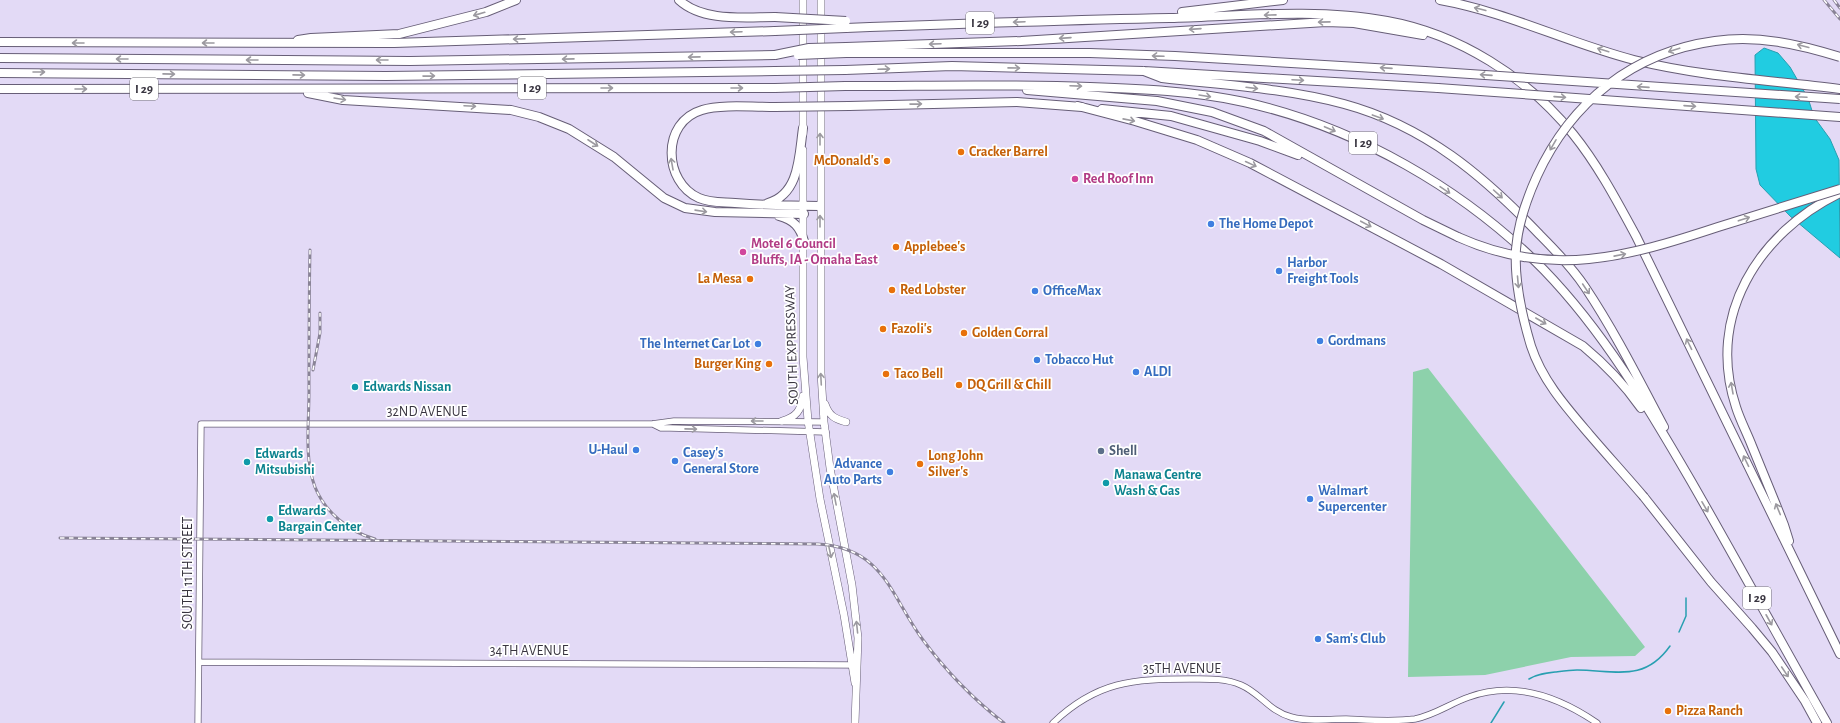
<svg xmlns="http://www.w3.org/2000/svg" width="1840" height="723" font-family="'Alegreya Sans',sans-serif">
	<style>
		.green { fill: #8dd1ab }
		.water { fill: #21cce1; stroke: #289fb1 }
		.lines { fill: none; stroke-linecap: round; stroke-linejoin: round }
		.stream { stroke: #289fb1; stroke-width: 1.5 }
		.minor-casing { stroke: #675e77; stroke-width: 7 }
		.major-casing { stroke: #675e77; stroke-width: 8 }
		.highway-casing { stroke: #675e77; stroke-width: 10 }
		.minor { stroke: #fff; stroke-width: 5.5 }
		.major { stroke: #fff; stroke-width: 7 }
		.highway { stroke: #fff; stroke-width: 8 }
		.rail-casing { stroke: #898396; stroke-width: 3 }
		.rail { stroke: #fff; stroke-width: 1.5; stroke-dasharray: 4.5; stroke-linecap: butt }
		.highway-bridge-casing { stroke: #675e77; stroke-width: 10; stroke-linecap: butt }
		.highway-bridge { stroke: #fff; stroke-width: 8 }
		.oneway { stroke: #9c9aa0 }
		.food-dot { fill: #e8710a; stroke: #fff; stroke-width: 1.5 }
		.hotel-dot { fill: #d1479c; stroke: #fff; stroke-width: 1.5 }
		.shop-dot { fill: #3f7fe0; stroke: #fff; stroke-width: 1.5 }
		.culture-dot { fill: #0f9aa8; stroke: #fff; stroke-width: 1.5 }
		.service-dot { fill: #5c6f8a; stroke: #fff; stroke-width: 1.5 }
		.labels { text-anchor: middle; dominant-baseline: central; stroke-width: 3.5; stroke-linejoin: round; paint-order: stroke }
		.shield { fill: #fff; stroke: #747279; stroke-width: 1 }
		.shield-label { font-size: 13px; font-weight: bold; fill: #393540 }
		.food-label { font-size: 14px; font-weight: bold; fill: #c56008; stroke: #fff; text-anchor: start }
		.hotel-label { font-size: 14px; font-weight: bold; fill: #b23c85; stroke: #fff; text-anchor: start }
		.shop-label { font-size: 14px; font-weight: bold; fill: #366cbe; stroke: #fff; text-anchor: start }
		.street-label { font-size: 14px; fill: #393540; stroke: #fff }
		.culture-label { font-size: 14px; font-weight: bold; fill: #0d838f; stroke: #fff; text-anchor: start }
		.service-label { font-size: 14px; font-weight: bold; fill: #4e5e75; stroke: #fff; text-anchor: start }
	</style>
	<rect width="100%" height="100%" fill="#e3daf6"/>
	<path class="green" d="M 1428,368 L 1645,647 L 1635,656 L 1571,657 L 1485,675 L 1408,677 L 1413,372 Z"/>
	<path class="water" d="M 1764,48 L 1778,53 L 1790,67 L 1808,98 L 1814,117 L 1830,139 L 1839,160 L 1840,258 L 1790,216 L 1760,185 L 1756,169 L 1755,55 Z"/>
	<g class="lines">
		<path class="stream" d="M 1679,632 L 1686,616 L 1686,598
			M 1529,679 C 1537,674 1546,673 1555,672 C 1563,671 1570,670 1577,670 C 1614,670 1644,683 1670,646
			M 1491,723 L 1504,702"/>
		<g class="minor-casing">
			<path id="minor" d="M 653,424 L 661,428 L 670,428 L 826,432
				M 199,662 L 856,665
				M 198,723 L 201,424 L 652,424 L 674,421 L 824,422
				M 1053,723 C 1097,681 1133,679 1190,679 C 1207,679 1225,678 1241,685 C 1260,693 1269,711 1291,717 C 1308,722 1328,719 1346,719 C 1369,720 1393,722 1415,719 C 1435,715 1451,703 1469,697 C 1515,680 1559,697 1597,723"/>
		</g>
		<g class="major-casing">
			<path id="major" d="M 821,0 L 821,373 L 824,422 L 830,468 L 852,585 L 858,638 L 855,723
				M 803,134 L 803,0
				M 803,150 L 803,357 L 808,421 L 820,499 L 844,615 L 855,683
				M 825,404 C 829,416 835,419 846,422
				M 782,421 C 796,417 801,411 803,396"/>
		</g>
		<g class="highway-casing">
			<path id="highway" d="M 679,0 C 703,22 744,17 775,17
				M 1440,0 C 1507,12 1568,43 1634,60 C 1703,77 1769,80 1840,89
				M 1182,12 L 1283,0
				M 846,28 C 954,24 1062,20 1170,18 C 1239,16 1318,8 1387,21 C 1459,34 1527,77 1573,134 C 1598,165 1617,201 1636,236 L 1840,654
				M 298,40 L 311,38 L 399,34 L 486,12 L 516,0
				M 0,42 L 394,43 L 775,31
				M 846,47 L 1021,41 L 1326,22 L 1354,23 L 1423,35
				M 846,53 L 1090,53 L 1175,56 L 1425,71
				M 0,58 L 410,61 L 775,55
				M 845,70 L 952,66 L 1144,71 L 1438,88
				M 1144,71 L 1162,78 C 1223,85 1285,88 1344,104 C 1425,126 1484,176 1540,235 C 1556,251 1573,269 1585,287 C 1615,332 1639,380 1664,427
				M 0,73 L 386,76 L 775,71
				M 845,86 C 927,86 1009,84 1090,87 C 1142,89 1194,91 1244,102 C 1356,127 1464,189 1544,270 C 1604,332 1648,407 1691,481 C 1737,561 1781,642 1827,723
				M 0,89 L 775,88
				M 1027,90 L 1157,101 L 1212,112 L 1264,131 L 1423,220 L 1458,237
				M 308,93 L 343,100 L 511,110 L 539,117 L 569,129 L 614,157 L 664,198 L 685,208 L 715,212 L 804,214
				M 849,106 L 1017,102 L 1082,107
				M 1078,106 L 1135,121 L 1197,140 L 1250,163 L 1441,264 L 1583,346 C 1606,365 1624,384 1641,408
				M 775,107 C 754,107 720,104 702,110 C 661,122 663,182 699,198 C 710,203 723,202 735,203 C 763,205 791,206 820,206
				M 1102,109 L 1171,116 L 1260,141 L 1298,155
				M 1812,115 L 1840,117
				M 768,203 C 800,194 799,155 803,128
				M 779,216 C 794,220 800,227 804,241
				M 1644,497 L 1711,582 L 1752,628 L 1772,652 L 1805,701 L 1817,723
				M 1789,541 L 1784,525 C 1774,499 1763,473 1752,446 C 1747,433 1740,420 1736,407 C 1706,316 1758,233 1840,193"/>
		</g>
		<use href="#minor" class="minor"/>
		<use href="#major" class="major"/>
		<use href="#highway" class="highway"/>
		<g class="rail-casing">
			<path id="rail" d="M 1824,0 L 1840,19
				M 1834,0 L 1840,8
				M 310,250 C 309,297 309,345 309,393 C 309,423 304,458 315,487 C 325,512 349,532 375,539
				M 313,370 L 320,333 L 320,313
				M 60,538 L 818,544 C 884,548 890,595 923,640 C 946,671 973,699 1004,723"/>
		</g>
		<use href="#rail" class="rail"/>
		<g class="highway-bridge-casing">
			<path id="highway-bridge" d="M 775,17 L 846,21
				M 775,31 L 846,28
				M 775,55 L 809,48 L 846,47
				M 798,55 L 846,53
				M 775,71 L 845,70
				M 1425,71 L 1840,99
				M 775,88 L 845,86
				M 1438,88 L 1812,115
				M 775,107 L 849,106
				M 1458,237 C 1551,279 1627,257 1718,227 C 1759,214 1799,202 1840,189
				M 1644,497 C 1626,476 1607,455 1589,434 C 1566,407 1542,380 1531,346 C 1522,316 1514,281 1516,249 C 1518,224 1527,198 1537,176 C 1571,102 1633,52 1715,41 C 1758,35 1799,44 1840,57"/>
		</g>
		<use href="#highway-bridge" class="highway-bridge"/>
	</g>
	<defs><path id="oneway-shaft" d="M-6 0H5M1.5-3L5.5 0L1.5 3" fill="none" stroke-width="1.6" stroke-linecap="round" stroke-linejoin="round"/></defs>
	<g class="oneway">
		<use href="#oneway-shaft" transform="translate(1480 9) rotate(-166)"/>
		<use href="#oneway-shaft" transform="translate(479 14) rotate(164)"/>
		<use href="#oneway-shaft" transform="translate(1270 15) rotate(179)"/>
		<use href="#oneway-shaft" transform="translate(1019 22) rotate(178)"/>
		<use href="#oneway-shaft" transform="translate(1324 22) rotate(179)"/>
		<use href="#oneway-shaft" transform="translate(1195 29) rotate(176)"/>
		<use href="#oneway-shaft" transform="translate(736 32) rotate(178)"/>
		<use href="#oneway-shaft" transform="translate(1065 38) rotate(176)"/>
		<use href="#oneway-shaft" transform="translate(519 39) rotate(178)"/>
		<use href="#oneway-shaft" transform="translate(78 43) rotate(-180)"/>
		<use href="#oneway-shaft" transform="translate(208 43) rotate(-180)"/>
		<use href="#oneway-shaft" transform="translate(935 44) rotate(178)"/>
		<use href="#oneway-shaft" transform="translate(1803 46) rotate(-165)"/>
		<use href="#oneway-shaft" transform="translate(1603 50) rotate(-163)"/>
		<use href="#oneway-shaft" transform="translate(1674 50) rotate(162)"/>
		<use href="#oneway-shaft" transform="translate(1158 56) rotate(-178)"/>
		<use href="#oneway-shaft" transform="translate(694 57) rotate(179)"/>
		<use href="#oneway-shaft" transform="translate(122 59) rotate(-180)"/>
		<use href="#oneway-shaft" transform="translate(568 59) rotate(179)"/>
		<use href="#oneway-shaft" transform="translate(252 60) rotate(-180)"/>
		<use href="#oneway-shaft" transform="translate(382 60) rotate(-180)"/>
		<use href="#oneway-shaft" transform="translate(1014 68) rotate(1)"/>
		<use href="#oneway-shaft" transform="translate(1386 68) rotate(-176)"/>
		<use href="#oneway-shaft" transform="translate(884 69) rotate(-2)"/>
		<use href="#oneway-shaft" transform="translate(39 72)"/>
		<use href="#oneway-shaft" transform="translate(169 74) rotate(1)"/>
		<use href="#oneway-shaft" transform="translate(299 75) rotate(1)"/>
		<use href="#oneway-shaft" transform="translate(1486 75) rotate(-176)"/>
		<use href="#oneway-shaft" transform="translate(429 76) rotate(-1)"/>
		<use href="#oneway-shaft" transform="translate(1298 80) rotate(3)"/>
		<use href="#oneway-shaft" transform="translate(1076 86) rotate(2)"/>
		<use href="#oneway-shaft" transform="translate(1643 87) rotate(-176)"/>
		<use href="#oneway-shaft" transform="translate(607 88)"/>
		<use href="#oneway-shaft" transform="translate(737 88)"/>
		<use href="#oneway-shaft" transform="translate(1252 88) rotate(7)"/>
		<use href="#oneway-shaft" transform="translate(81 89)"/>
		<use href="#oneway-shaft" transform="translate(1205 96) rotate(9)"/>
		<use href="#oneway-shaft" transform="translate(1560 97) rotate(4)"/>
		<use href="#oneway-shaft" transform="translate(1801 97) rotate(-177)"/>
		<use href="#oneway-shaft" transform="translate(340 99) rotate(9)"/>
		<use href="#oneway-shaft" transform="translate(916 104) rotate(-1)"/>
		<use href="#oneway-shaft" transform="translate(470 106) rotate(3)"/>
		<use href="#oneway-shaft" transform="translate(1690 106) rotate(4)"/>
		<use href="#oneway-shaft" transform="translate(1378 117) rotate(20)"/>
		<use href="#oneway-shaft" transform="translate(1129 120) rotate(11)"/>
		<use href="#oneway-shaft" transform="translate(1330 129) rotate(23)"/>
		<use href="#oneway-shaft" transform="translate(820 139) rotate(-90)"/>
		<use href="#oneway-shaft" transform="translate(593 143) rotate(33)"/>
		<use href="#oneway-shaft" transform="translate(1553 145) rotate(120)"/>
		<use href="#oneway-shaft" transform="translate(672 164) rotate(-100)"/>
		<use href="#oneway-shaft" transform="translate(1251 164) rotate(25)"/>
		<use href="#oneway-shaft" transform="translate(1445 190) rotate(34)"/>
		<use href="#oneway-shaft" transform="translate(1498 194) rotate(42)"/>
		<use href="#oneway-shaft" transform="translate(701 211) rotate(8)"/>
		<use href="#oneway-shaft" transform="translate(1744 219) rotate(-18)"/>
		<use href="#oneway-shaft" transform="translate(820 221) rotate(-90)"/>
		<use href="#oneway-shaft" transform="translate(1366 224) rotate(28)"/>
		<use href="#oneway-shaft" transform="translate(1620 255) rotate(-11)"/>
		<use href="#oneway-shaft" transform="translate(1518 282) rotate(85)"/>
		<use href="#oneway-shaft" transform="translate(1586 289) rotate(56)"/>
		<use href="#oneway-shaft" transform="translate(1541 321) rotate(30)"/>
		<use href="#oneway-shaft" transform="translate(1689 344) rotate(-116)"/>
		<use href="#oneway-shaft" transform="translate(821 379) rotate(-93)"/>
		<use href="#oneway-shaft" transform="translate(1732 388) rotate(-100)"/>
		<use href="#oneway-shaft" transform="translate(757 421) rotate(180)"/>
		<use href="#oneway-shaft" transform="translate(691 429) rotate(1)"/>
		<use href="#oneway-shaft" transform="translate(1746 461) rotate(-116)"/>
		<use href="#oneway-shaft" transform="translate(835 499) rotate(-101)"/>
		<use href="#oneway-shaft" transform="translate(1705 507) rotate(60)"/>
		<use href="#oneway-shaft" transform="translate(1778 509) rotate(-112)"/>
		<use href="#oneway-shaft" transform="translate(830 552) rotate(78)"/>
		<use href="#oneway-shaft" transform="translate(1769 620) rotate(61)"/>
		<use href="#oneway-shaft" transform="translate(857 627) rotate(-96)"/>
		<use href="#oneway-shaft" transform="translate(1785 672) rotate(56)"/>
	</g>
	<g class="food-dot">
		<circle cx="961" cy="152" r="4"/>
		<circle cx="887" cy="161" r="4"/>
		<circle cx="896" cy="247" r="4"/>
		<circle cx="750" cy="279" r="4"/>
		<circle cx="892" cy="290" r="4"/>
		<circle cx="883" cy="329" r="4"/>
		<circle cx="964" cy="333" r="4"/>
		<circle cx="769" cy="364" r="4"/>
		<circle cx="886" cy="374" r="4"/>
		<circle cx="959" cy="385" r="4"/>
		<circle cx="920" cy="464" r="4"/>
		<circle cx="1668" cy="711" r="4"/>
	</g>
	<g class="hotel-dot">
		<circle cx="1075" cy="179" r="4"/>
		<circle cx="743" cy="252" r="4"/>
	</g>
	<g class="shop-dot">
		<circle cx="1211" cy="224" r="4"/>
		<circle cx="1279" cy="271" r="4"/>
		<circle cx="1035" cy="291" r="4"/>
		<circle cx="1320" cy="341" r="4"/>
		<circle cx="758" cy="344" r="4"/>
		<circle cx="1037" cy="360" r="4"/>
		<circle cx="1136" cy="372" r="4"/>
		<circle cx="636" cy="450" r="4"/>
		<circle cx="675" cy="461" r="4"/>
		<circle cx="890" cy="472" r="4"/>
		<circle cx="1310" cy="499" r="4"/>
		<circle cx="1318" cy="639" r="4"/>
	</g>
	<g class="culture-dot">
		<circle cx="355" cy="387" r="4"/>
		<circle cx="247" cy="462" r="4"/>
		<circle cx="1106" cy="483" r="4"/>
		<circle cx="270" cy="519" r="4"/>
	</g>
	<circle class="service-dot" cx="1101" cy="451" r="4"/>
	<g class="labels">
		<g class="shield">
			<rect x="966" y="12" width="28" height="22" rx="3"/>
			<rect x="518" y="77" width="28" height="22" rx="3"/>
			<rect x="130" y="78" width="28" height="22" rx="3"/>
			<rect x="1349" y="132" width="28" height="22" rx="3"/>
			<rect x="1743" y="587" width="28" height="22" rx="3"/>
		</g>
		<g class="shield-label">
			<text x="980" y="23">I 29</text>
			<text x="532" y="88">I 29</text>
			<text x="144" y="89">I 29</text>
			<text x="1363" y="143">I 29</text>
			<text x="1757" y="598">I 29</text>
		</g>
		<g class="food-label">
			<text x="969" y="152">Cracker Barrel</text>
			<text x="879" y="161" text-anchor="end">McDonald's</text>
			<text x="904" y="247">Applebee's</text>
			<text x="742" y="279" text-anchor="end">La Mesa</text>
			<text x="900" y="290">Red Lobster</text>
			<text x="891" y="329">Fazoli's</text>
			<text x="972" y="333">Golden Corral</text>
			<text x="761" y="364" text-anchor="end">Burger King</text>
			<text x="894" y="374">Taco Bell</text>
			<text x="967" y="385">DQ Grill &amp; Chill</text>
			<text x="928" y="456">Long John<tspan x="928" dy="16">Silver's</tspan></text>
			<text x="1676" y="711">Pizza Ranch</text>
		</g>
		<g class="hotel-label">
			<text x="1083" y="179">Red Roof Inn</text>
			<text x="751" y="244">Motel 6 Council<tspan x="751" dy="16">Bluffs, IA - Omaha East</tspan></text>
		</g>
		<g class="shop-label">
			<text x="1219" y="224">The Home Depot</text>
			<text x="1287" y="263">Harbor<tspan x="1287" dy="16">Freight Tools</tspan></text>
			<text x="1043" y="291">OfficeMax</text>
			<text x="1328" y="341">Gordmans</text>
			<text x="750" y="344" text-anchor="end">The Internet Car Lot</text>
			<text x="1045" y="360">Tobacco Hut</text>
			<text x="1144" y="372">ALDI</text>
			<text x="628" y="450" text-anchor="end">U-Haul</text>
			<text x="683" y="453">Casey's<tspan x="683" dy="16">General Store</tspan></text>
			<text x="882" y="464" text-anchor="end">Advance<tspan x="882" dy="16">Auto Parts</tspan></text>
			<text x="1318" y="491">Walmart<tspan x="1318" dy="16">Supercenter</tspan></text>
			<text x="1326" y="639">Sam's Club</text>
		</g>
		<g class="street-label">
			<text transform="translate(792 345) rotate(-92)">SOUTH EXPRESSWAY</text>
			<text x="427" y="412">32ND AVENUE</text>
			<text transform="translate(188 573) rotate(-90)">SOUTH 11TH STREET</text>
			<text x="529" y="651">34TH AVENUE</text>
			<text x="1182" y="669">35TH AVENUE</text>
		</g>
		<g class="culture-label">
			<text x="363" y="387">Edwards Nissan</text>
			<text x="255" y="454">Edwards<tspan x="255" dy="16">Mitsubishi</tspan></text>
			<text x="1114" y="475">Manawa Centre<tspan x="1114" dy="16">Wash &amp; Gas</tspan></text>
			<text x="278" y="511">Edwards<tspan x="278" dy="16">Bargain Center</tspan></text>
		</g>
		<g class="service-label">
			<text x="1109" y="451">Shell</text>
		</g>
	</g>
</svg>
